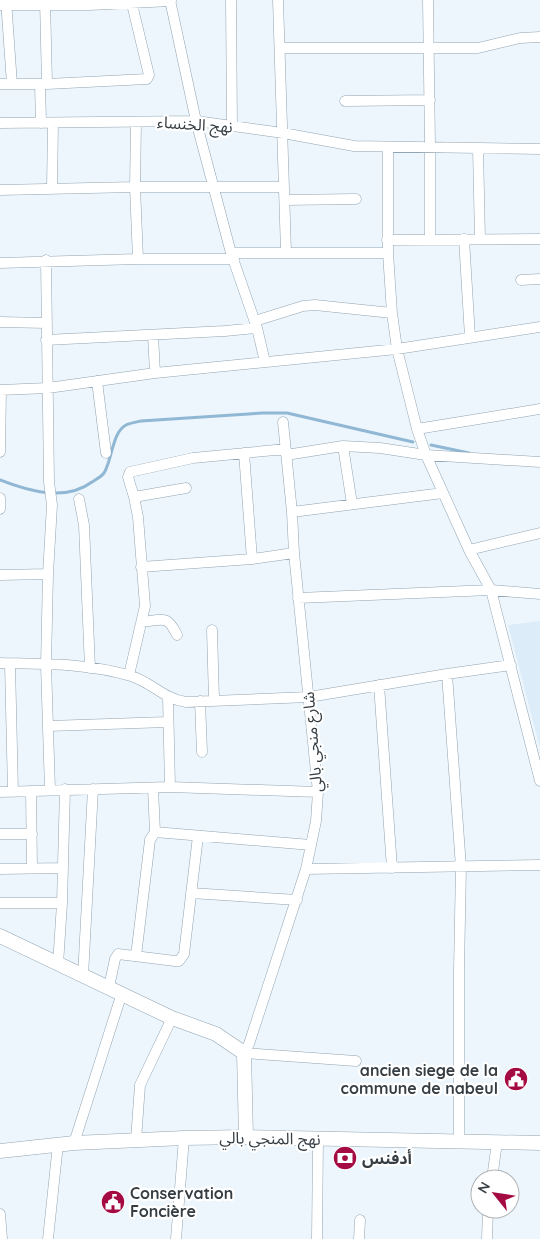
<svg xmlns="http://www.w3.org/2000/svg" width="540" height="1239" font-family="Quicksand,'Noto Sans Arabic',sans-serif">
	<style>
		.built { fill: #ddecf9 }
		.lines { fill: none; stroke-linecap: round; stroke-linejoin: round }
		.stream { stroke: #90b7d4; stroke-width: 3 }
		.street-casing { stroke: #91a4b3; stroke-width: 11 }
		.secondary-casing { stroke: #91a4b3; stroke-width: 15 }
		.street { stroke: #fff; stroke-width: 10 }
		.secondary { stroke: #fff; stroke-width: 14 }
		.labels { text-anchor: middle; dominant-baseline: central; stroke-width: 4.5; stroke-linejoin: round; paint-order: stroke }
		.street-label { font-size: 16px; fill: #363e44; stroke: #fff }
		.poi-label { font-size: 16px; font-weight: bold; fill: #363e44; stroke: #fff; text-anchor: start }
	</style>
	<rect width="100%" height="100%" fill="#edf6fc"/>
	<path class="built" d="M 540,621 L 540,748 L 508,625 Z"/>
	<g class="lines">
		<path class="stream" d="M 431,445 L 469,453
			M 0,480 C 28,491 65,502 92,482 C 95,480 101,477 104,473 C 112,461 112,432 126,425 C 130,423 136,422 141,421 L 263,413 L 287,413 L 413,442"/>
		<g class="street-casing">
			<path id="street" d="M 6,0 L 12,84
				M 45,0 L 47,84
				M 170,0 L 196,121 L 231,253 L 257,328 L 265,362
				M 231,0 L 232,126
				M 278,0 L 286,252
				M 428,0 L 430,146 L 430,238
				M 0,5 L 89,5 L 171,1
				M 280,48 L 478,48 L 520,38 L 540,37
				M 0,84 L 47,84 L 147,79 L 149,75 L 131,0
				M 40,84 L 41,123
				M 345,101 L 430,100
				M 136,122 L 135,187 L 138,259
				M 0,123 L 196,121 L 283,133 L 354,146 L 540,149
				M 388,147 L 388,253 L 392,313 L 397,349 L 417,429 L 426,455 L 469,550 L 491,590 L 540,781
				M 478,149 L 480,239
				M 52,189 L 53,123
				M 0,190 L 135,187 L 284,187
				M 285,200 L 356,199
				M 464,239 L 470,337
				M 387,240 L 540,239
				M 231,253 L 388,253
				M 46,260 L 49,482 L 52,505 L 48,574 L 46,665 L 50,790
				M 0,263 L 138,259 L 234,259
				M 521,280 L 540,279
				M 255,321 L 303,306 L 315,305 L 392,313
				M 0,322 L 46,323
				M 153,335 L 155,373
				M 46,340 L 225,331 L 257,328
				M 97,381 L 106,453
				M 0,390 L 48,388 L 155,373 L 397,349 L 540,327
				M 283,422 L 292,512 L 294,553 L 318,792 L 316,821 L 306,869 L 249,1044 L 244,1053 L 356,1061
				M 417,429 L 540,409
				M 343,446 L 352,504
				M 0,452 L 1,390
				M 244,453 L 252,559
				M 286,455 L 343,446 L 380,448 L 426,455 L 540,462
				M 134,497 L 186,488
				M 0,498 L 0,509
				M 79,499 L 84,525 L 90,668
				M 292,512 L 443,493
				M 469,550 L 540,533
				M 141,567 L 252,559 L 294,553
				M 0,575 L 48,574
				M 298,598 L 491,590 L 540,594
				M 142,622 C 163,620 167,614 177,635
				M 212,630 L 214,700
				M 0,663 C 43,664 89,663 131,676 C 151,682 164,699 186,702 L 309,697 L 447,674 L 511,665
				M 10,664 L 13,792
				M 447,674 L 461,867 L 459,969 L 459,1141
				M 129,675 L 145,606 L 138,517 L 134,497 L 128,477 L 130,472 L 193,458 L 286,449
				M 379,685 L 392,868
				M 168,697 L 170,787
				M 200,701 L 202,752
				M 49,726 L 167,722
				M 31,791 L 32,868
				M 0,792 L 170,787 L 318,792
				M 155,832 L 311,845
				M 0,834 L 32,834
				M 0,869 L 63,868
				M 306,869 L 540,865
				M 191,893 L 297,900
				M 0,903 L 62,903
				M 136,956 L 150,840 L 155,832 L 153,788
				M 58,965 L 62,903 L 65,789
				M 83,976 L 93,789
				M 109,987 L 115,959 L 118,954 L 175,961 L 179,961 L 184,954 L 198,836
				M 136,1140 L 140,1085 L 172,1018
				M 74,1143 L 122,993
				M 492,1179 L 497,1142
				M 0,1214 L 2,1239
				M 48,1239 L 58,1144
				M 176,1239 L 184,1138
				M 317,1239 L 318,1139
				M 359,1239 L 360,1220
				M 487,1239 L 488,1209"/>
		</g>
		<g class="secondary-casing">
			<path id="secondary" d="M 0,936 L 172,1018 L 216,1034 L 244,1053 L 246,1137
				M 0,1151 L 74,1143 L 184,1138 L 246,1137 L 540,1143"/>
		</g>
		<use href="#street" class="street"/>
		<use href="#secondary" class="secondary"/>
	</g>
	<defs>
		<g id="civic-disc" transform="scale(1.25)"><circle r="9.5" fill="#a40b42" stroke="#fff"/><path d="M-.6-6.5H3V-4.5H.6V-3L4-1V1h2V6H-6V1h2V-1L-.6-3ZM-1.2 2.5V6h2.4V2.5Z" fill="#fff"/></g>
		<g id="bank-disc" transform="scale(1.25)"><circle r="9.5" fill="#a40b42" stroke="#fff"/><path d="M-6-4H6V4H-6ZM0-2.3a2.3 2.3 0 1 0 0 4.6a2.3 2.3 0 1 0 0-4.6Z" fill="#fff"/></g>
	</defs>
	<g fill-rule="evenodd">
		<use href="#civic-disc" x="516" y="1079"/>
		<use href="#bank-disc" x="345" y="1158"/>
		<use href="#civic-disc" x="113" y="1202"/>
	</g>
	<g class="labels">
		<g class="street-label">
			<text transform="translate(195 124) rotate(4)">نهج الخنساء</text>
			<text transform="translate(312 742) rotate(-95)">شارع منجي بالي</text>
			<text transform="translate(270 1138) rotate(1)">نهج المنجي بالي</text>
		</g>
		<g class="poi-label">
			<text x="498" y="1070" text-anchor="end">ancien siege de la<tspan x="498" dy="18">commune de nabeul</tspan></text>
			<text x="362" y="1158">أدفنس</text>
			<text x="130" y="1193">Conservation<tspan x="130" dy="18">Foncière</tspan></text>
		</g>
	</g>
	<g transform="translate(495 1194) rotate(300)"><circle r="24" fill="#ffffff" stroke="#afb2b4"/>
	<path d="M0-4L9 19L0 12L-9 19Z" fill="#a40b42"/>
	<text y="-8" font-size="14" font-weight="bold" text-anchor="middle" fill="#363e44">N</text>
	</g>
</svg>
